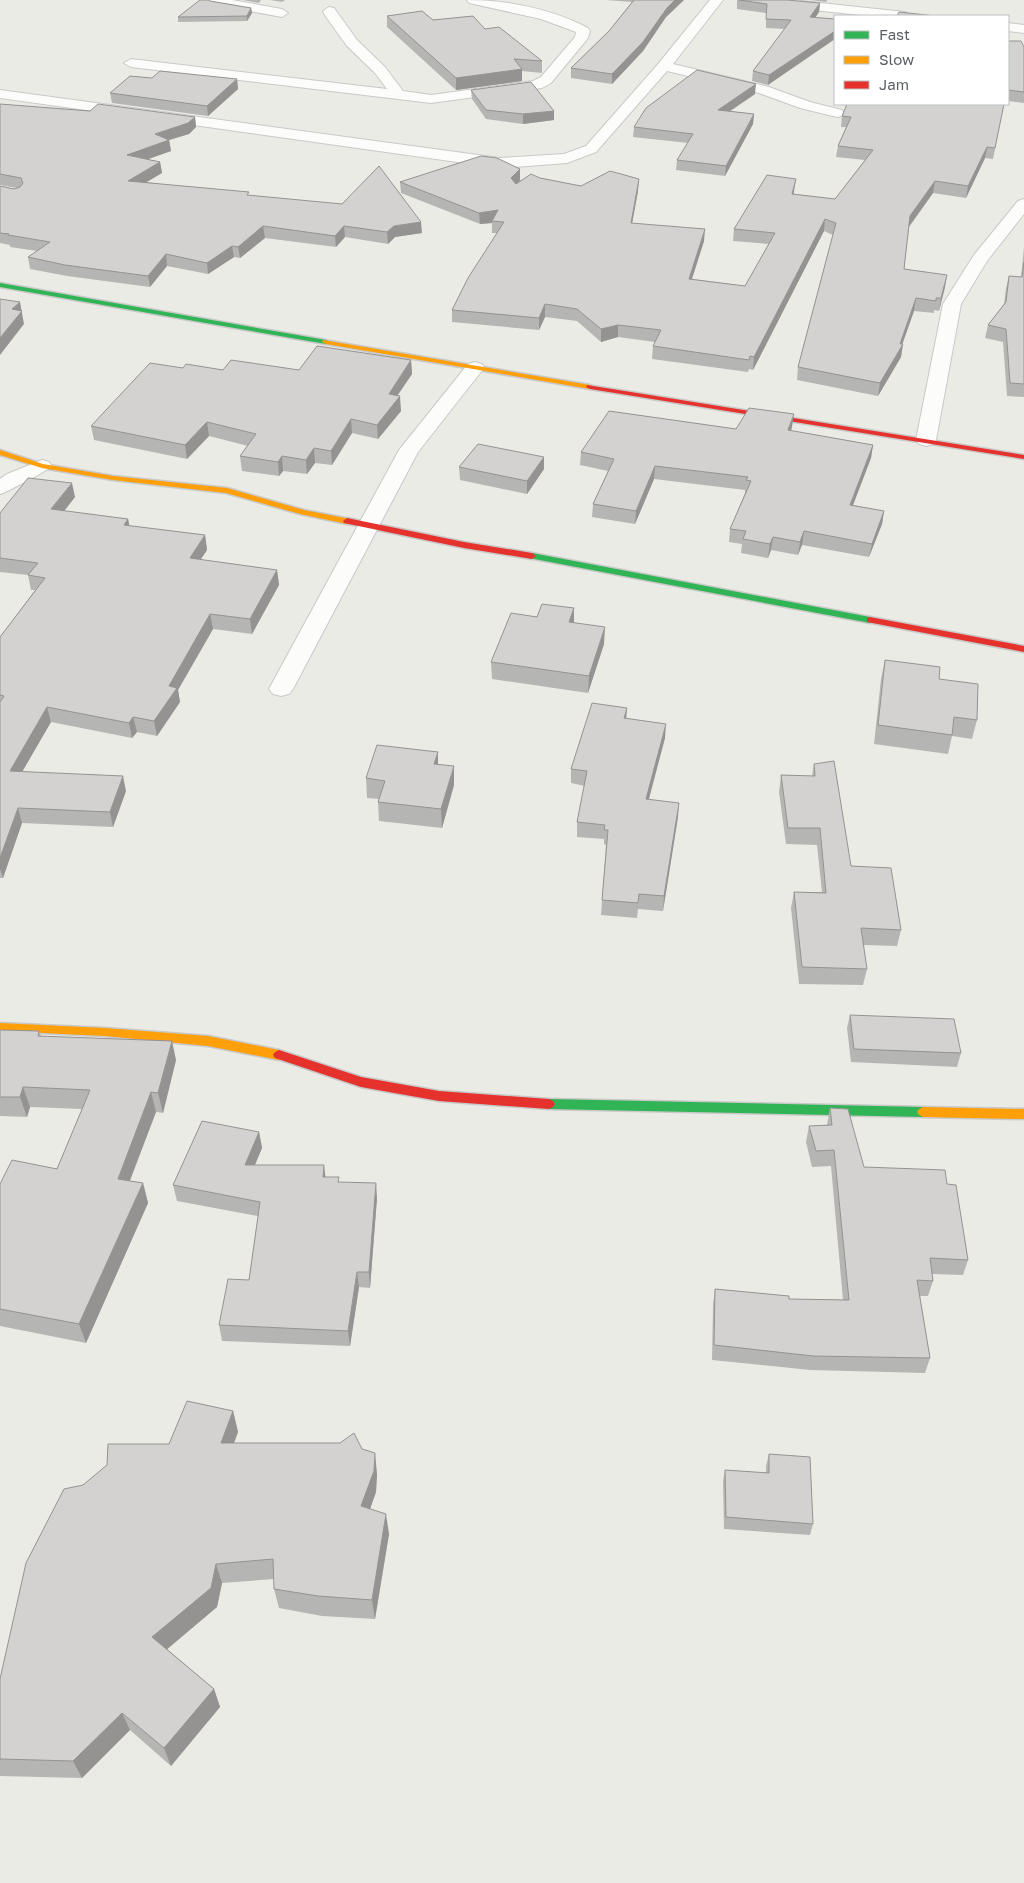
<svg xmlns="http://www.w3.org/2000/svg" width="1024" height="1883" font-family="'Golos Text',sans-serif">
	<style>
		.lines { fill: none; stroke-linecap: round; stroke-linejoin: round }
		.street-casing { stroke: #c8c9c8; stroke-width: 2 }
		.fast-casing { stroke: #c9c9c9; stroke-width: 3 }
		.slow-casing { stroke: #c9c9c9; stroke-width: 3 }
		.jam-casing { stroke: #c9c9c9; stroke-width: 3 }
		.street { fill: #fcfcfb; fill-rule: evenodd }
		.fast { fill: #30b455; fill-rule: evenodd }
		.slow { fill: #ff9f0a; fill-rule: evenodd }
		.jam { fill: #e5322d; fill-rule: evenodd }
		.wall { fill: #b5b5b3 }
		.shaded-wall { fill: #949392 }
		.building { fill: #d3d2d0; stroke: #949392 }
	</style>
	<rect width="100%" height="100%" fill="#ebebe6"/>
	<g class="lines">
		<g class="street-casing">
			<path id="street" d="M 205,0 L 232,0 L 282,9 L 288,13 L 282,17 L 211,4 Z
				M 467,0 C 507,0 552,9 588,28 L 590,31 L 588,38 L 551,83 L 542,88 L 431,103 L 131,67 L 124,63 L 131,59 L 387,89 L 375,73 L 347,46 L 324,14 L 323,11 L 329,7 L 334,8 L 357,40 L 385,67 L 403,91 L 431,95 L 533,81 L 541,77 L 575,37 L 576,32 L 541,19 L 469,3 Z
				M 710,0 L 723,0 L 673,64 L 769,87 L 810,102 L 842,110 L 844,113 L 842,116 L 837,117 L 800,108 L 759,93 L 667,71 L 596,152 L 567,163 L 500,168 L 0,98 L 0,90 L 500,158 L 564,154 L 586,146 L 659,63 Z
				M 750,0 L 792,0 L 905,12 L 911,16 L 871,16 L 756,4 Z
				M 1008,23 L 1024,25 L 1024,33 L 1008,31 Z
				M 1024,199 L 1024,214 L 987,261 L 961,304 L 936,440 L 933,444 L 926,446 L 919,444 L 916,440 L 943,304 L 974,255 L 1018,201 Z
				M 475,362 L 482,364 L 484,368 L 418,452 L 293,689 L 289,694 L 281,696 L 273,694 L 269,689 L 399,450 L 468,364 Z
				M 42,460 L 49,462 L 52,466 C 50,469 5,493 0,494 L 0,479 L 7,474 Z"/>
		</g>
		<g class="fast-casing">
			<path id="fast" d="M 0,283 L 326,340 L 330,342 L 326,344 L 0,287 Z
				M 532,553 L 870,617 L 875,620 L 870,623 L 529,558 L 528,556 Z
				M 549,1099 L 923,1107 L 927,1109 L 929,1112 L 927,1115 L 923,1117 L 549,1109 L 545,1107 L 543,1104 L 545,1101 Z"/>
		</g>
		<g class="slow-casing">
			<path id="slow" d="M 323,340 L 590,385 L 594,387 L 590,389 L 326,344 L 322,342 Z
				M 0,450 L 43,464 L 113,476 L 227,488 L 304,510 L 350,519 L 351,521 L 347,524 L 300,514 L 226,493 L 113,480 L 42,468 L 0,455 Z
				M 0,1023 L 105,1028 L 208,1036 L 279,1050 L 283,1052 L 285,1055 L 283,1058 L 279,1060 L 208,1046 L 105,1036 L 0,1031 Z
				M 923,1107 L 1024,1109 L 1024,1119 L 923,1117 L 919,1115 L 917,1112 L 919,1109 Z"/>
		</g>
		<g class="jam-casing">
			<path id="jam" d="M 587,385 L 1024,455 L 1024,459 L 590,389 L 586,387 Z
				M 347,518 L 464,542 L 532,553 L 536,556 L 532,559 L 464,548 L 344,523 L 343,521 Z
				M 870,617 L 1024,646 L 1024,652 L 867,622 L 867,618 Z
				M 279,1050 L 361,1077 L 439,1091 L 549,1099 L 553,1101 L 555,1104 L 553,1107 L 549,1109 L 439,1101 L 361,1087 L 275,1058 L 273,1055 L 275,1052 Z"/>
		</g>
		<use href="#street" class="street"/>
		<use href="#fast" class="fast"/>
		<use href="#slow" class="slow"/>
		<use href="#jam" class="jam"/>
	</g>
	<path class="wall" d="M 243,0 L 261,0 L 259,3 Z
		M 270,0 L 285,0 L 282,2 Z
		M 606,0 L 684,0 L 666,17 L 643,51 L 612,84 L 571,78 L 571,68 L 609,31 L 632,2 Z
		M 737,0 L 820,3 L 819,12 L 768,85 L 752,81 L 753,71 L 785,29 L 766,28 L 766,13 L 737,9 Z
		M 810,0 L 827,0 L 826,2 Z
		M 210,1 L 251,8 L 252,13 L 247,21 L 178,22 L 178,17 Z
		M 387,16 L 433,20 L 485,29 L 542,61 L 542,73 L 522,71 L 522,81 L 456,90 L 387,27 Z
		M 1008,41 L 1024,47 L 1024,103 L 1008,101 Z
		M 152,78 L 237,79 L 238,89 L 208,116 L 112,103 L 110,93 Z
		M 471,90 L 554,111 L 554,120 L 523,124 L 486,119 L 472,99 Z
		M 755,94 L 730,111 L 754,114 L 753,124 L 725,176 L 676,170 L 677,160 L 688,143 L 633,137 L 634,127 Z
		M 0,104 L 90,111 L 195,117 L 196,127 L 189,134 L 169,140 L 171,151 L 147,159 L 160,162 L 162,173 L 146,182 L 249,195 L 422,233 L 395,237 L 388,244 L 345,237 L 336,247 L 265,238 L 240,258 L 234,257 L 208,274 L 167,266 L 150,287 L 67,276 L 30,269 L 28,257 L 37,251 L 10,247 L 10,245 L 0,243 L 0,186 L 14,189 L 17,188 L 0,185 Z
		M 1004,104 L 993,159 L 985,158 L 966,198 L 933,193 L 909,227 L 904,269 L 945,287 L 939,311 L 934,310 L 934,313 L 914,311 L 902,344 L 903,344 L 901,357 L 878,396 L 797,380 L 798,367 L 833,235 L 824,231 L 753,370 L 749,369 L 748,372 L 652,359 L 653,346 L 655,342 L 618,337 L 601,342 L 577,321 L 545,317 L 539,330 L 452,322 L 452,310 L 497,233 L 492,233 L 492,223 L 480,224 L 401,193 L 400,182 L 520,169 L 520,180 L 540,178 L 581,186 L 638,191 L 632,223 L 704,241 L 692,279 L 745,286 L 769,244 L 733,241 L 734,229 L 794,191 L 794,194 L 835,199 L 865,160 L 836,157 L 838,146 L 846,127 L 841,127 L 842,116 Z
		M 1024,247 L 1024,397 L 1007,396 L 1003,342 L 985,338 L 988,325 L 1004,304 L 1006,288 L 1009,276 L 1021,277 Z
		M 411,360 L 412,374 L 397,396 L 401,411 L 378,439 L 352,433 L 332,465 L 315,463 L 307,474 L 283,471 L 279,476 L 242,471 L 240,456 L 248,446 L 209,436 L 187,459 L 94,440 L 91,426 L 183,368 L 223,370 L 299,370 Z
		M 792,427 L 791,431 L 873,445 L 871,458 L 853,505 L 884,511 L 882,524 L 869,557 L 802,545 L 798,555 L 771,550 L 768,558 L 741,553 L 742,544 L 729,542 L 730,529 L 745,493 L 745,490 L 654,479 L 635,524 L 592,517 L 593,504 L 608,471 L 580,465 L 581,452 L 736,429 Z
		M 544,457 L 544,469 L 527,494 L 460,480 L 459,467 Z
		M 75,497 L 64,511 L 128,519 L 129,526 L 205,535 L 207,550 L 200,560 L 277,570 L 279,585 L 252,634 L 213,629 L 178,690 L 180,702 L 157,736 L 137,732 L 132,738 L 51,722 L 22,771 L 126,791 L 113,827 L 22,823 L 3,878 L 0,878 L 0,637 L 35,590 L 31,590 L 28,575 L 0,572 L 0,513 Z
		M 574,623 L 604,644 L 588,693 L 492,679 L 491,662 Z
		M 885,660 L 939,679 L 977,720 L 972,739 L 952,736 L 948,754 L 874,744 L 881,679 Z
		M 626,718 L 665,738 L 648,800 L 678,817 L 663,911 L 638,909 L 637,918 L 601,915 L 606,845 L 604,844 L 604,839 L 577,837 L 577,822 L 585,786 L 571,783 L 571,769 Z
		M 814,764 L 851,866 L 901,930 L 897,946 L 863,945 L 867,969 L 863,985 L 799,984 L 791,908 L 794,892 L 822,892 L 817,845 L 786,844 L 779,792 L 781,775 L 812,776 Z
		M 438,765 L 454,785 L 442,828 L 379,821 L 378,802 L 379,799 L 367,798 L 366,778 Z
		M 850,1015 L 961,1053 L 957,1067 L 851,1062 L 847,1028 Z
		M 0,1030 L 39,1031 L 41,1036 L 176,1060 L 163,1113 L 156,1112 L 130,1181 L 143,1183 L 148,1203 L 86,1343 L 0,1326 L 0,1184 L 57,1169 L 82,1109 L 30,1107 L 27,1117 L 0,1116 Z
		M 830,1108 L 864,1167 L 947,1184 L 968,1260 L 963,1275 L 932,1274 L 933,1281 L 928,1296 L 920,1296 L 930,1358 L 925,1373 L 810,1370 L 712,1360 L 713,1304 L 715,1289 L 789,1299 L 843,1300 L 831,1166 L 812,1167 L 806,1142 L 809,1126 L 827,1125 Z
		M 259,1132 L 262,1148 L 255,1165 L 326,1177 L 377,1198 L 370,1288 L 359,1287 L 350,1346 L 222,1341 L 219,1325 L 249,1280 L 258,1216 L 177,1201 L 173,1185 Z
		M 233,1411 L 238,1432 L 234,1443 L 362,1449 L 377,1474 L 376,1492 L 370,1509 L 389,1534 L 375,1619 L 322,1616 L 279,1608 L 274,1589 L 274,1579 L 222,1583 L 217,1607 L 167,1649 L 214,1689 L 220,1707 L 171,1766 L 130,1730 L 82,1778 L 0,1776 L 0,1679 L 83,1485 L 169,1444 Z
		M 769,1454 L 813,1524 L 810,1535 L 724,1529 L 723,1481 L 725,1470 L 766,1473 L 766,1466 Z"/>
	<path class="shaded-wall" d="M 675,0 L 684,0 L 666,17 L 643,51 L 612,84 L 612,74 L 667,8 Z
		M 820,3 L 819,12 L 809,27 L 810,17 Z
		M 251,8 L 252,13 L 247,21 L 247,16 Z
		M 835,31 L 835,39 L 768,85 L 769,75 Z
		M 522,69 L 522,81 L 456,90 L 456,78 Z
		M 237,79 L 238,89 L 208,116 L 207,106 Z
		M 756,84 L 755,94 L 717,120 L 718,110 Z
		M 554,111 L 554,120 L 523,124 L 523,114 Z
		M 754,114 L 753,124 L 725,176 L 726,166 Z
		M 195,117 L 196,127 L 189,134 L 169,140 L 171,151 L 129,166 L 127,155 L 155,134 Z
		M 987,147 L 985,158 L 966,198 L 968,186 Z
		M 160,162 L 162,173 L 130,192 L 128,181 Z
		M 520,169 L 520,180 L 511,190 L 511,178 Z
		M 639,179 L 638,191 L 630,235 L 631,223 Z
		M 796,179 L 794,191 L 791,206 L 792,194 Z
		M 935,181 L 933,193 L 908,228 L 910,216 Z
		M 498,210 L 492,221 L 492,223 L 480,224 L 479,213 Z
		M 825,219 L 824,231 L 753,370 L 754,357 Z
		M 421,222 L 422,233 L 395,237 L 388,244 L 387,232 L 394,226 Z
		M 263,226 L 265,238 L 240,258 L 238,247 Z
		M 344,226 L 345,237 L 336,247 L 335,236 Z
		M 705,229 L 704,241 L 688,291 L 689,279 Z
		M 232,246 L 234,257 L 208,274 L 207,263 Z
		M 166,254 L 167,266 L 150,287 L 148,276 Z
		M 947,275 L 945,287 L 939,311 L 941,298 Z
		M 916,298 L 914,311 L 901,348 L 903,344 L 901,357 L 878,396 L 880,383 L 900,344 Z
		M 20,302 L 24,324 L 0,355 L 0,338 L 12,309 Z
		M 545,304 L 545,317 L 539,330 L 539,318 Z
		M 618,325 L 618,337 L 601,342 L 601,329 Z
		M 411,360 L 412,374 L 389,408 L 389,394 Z
		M 400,396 L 401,411 L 378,439 L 377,425 Z
		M 794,414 L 792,427 L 786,443 L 788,430 Z
		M 351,419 L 352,433 L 332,465 L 331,451 Z
		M 207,422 L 209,436 L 187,459 L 185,445 Z
		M 873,445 L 871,458 L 848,518 L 850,505 Z
		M 314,448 L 315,463 L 307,474 L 306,460 Z
		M 282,456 L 283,471 L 279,476 L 278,462 Z
		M 544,457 L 544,469 L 527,494 L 527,481 Z
		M 655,466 L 654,479 L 635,524 L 636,511 Z
		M 72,483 L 75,497 L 54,524 L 51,509 Z
		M 884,511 L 882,524 L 869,557 L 872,544 Z
		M 128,519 L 131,533 L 124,525 Z
		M 804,531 L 802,545 L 798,555 L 800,542 Z
		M 205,535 L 207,550 L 192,573 L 190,558 Z
		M 773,537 L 771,550 L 768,558 L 770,544 Z
		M 277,570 L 279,585 L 252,634 L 250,619 Z
		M 574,608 L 574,625 L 569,622 Z
		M 210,614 L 213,629 L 178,690 L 180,702 L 157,736 L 154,721 L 169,686 Z
		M 605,627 L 604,644 L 588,693 L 589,676 Z
		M 47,707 L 51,722 L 14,786 L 10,771 Z
		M 627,708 L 626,722 L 624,718 Z
		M 133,717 L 137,732 L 132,738 L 129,723 Z
		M 666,724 L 665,738 L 645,814 L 646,799 Z
		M 438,752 L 438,771 L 434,764 Z
		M 454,766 L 454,785 L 442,828 L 441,809 Z
		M 123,776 L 126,791 L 113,827 L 110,812 Z
		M 679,803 L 678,817 L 663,911 L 664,896 Z
		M 18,808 L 22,823 L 3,878 L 0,869 L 0,858 Z
		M 172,1041 L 176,1060 L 163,1113 L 158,1093 Z
		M 23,1087 L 30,1107 L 27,1117 L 20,1097 Z
		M 151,1092 L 156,1112 L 123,1198 L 118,1179 Z
		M 259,1132 L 262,1148 L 248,1181 L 245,1165 Z
		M 324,1165 L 326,1181 L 323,1177 Z
		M 143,1183 L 148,1203 L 86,1343 L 79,1324 Z
		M 376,1183 L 377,1198 L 370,1288 L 369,1272 Z
		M 357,1272 L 359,1287 L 350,1346 L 348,1331 Z
		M 233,1411 L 238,1432 L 226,1464 L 221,1443 Z
		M 375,1453 L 377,1474 L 376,1492 L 364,1526 L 361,1506 Z
		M 386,1514 L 389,1534 L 375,1619 L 372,1600 Z
		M 216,1564 L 222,1583 L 217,1607 L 159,1656 L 152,1637 Z
		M 214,1689 L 220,1707 L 171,1766 L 164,1748 Z
		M 122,1713 L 130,1730 L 82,1778 L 73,1761 Z"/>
	<path class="building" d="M 200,0 L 209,0 L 210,1 L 251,8 L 247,16 L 178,17 Z
		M 634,0 L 675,0 L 667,8 L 643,42 L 612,74 L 571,68 L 609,31 Z
		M 739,0 L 787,0 L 820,3 L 810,17 L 835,19 L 835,31 L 769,75 L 753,71 L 791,20 L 766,19 L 767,4 Z
		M 422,11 L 433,20 L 473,16 L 485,29 L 499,27 L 542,61 L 514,59 L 522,69 L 456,78 L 387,16 Z
		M 899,12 L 936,16 L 897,16 Z
		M 1008,41 L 1021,41 L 1024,47 L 1024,92 L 1008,90 Z
		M 697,70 L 756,84 L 718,110 L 754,114 L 726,166 L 677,160 L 693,134 L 634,127 L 646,108 Z
		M 160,71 L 237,79 L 207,106 L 110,93 L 130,76 L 152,78 Z
		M 531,82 L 554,111 L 523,114 L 486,110 L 471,90 Z
		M 0,104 L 90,111 L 98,104 L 195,117 L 188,123 L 155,134 L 169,140 L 127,155 L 160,162 L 128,181 L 249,192 L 247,195 L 342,204 L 379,166 L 421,222 L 394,226 L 387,232 L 344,226 L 335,236 L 263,226 L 238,247 L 232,246 L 207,263 L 166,254 L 148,276 L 65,265 L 28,257 L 50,242 L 8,235 L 9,234 L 0,233 L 0,186 L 14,189 L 20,187 L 23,183 L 21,178 L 0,174 Z
		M 847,104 L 1004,104 L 995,148 L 987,147 L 968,186 L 935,181 L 910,216 L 904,269 L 947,275 L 941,298 L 936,298 L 936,301 L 916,298 L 900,344 L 903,344 L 880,383 L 798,367 L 836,223 L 825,219 L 754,357 L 750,356 L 749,360 L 653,346 L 661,330 L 618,325 L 601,329 L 577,309 L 545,304 L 539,318 L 452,310 L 468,278 L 504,222 L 492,221 L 498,210 L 479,213 L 400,182 L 481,156 L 497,158 L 520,169 L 511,178 L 516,184 L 531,174 L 540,178 L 581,186 L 610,171 L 639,179 L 631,223 L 705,229 L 689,279 L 745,286 L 775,233 L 734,229 L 767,175 L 796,179 L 792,194 L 835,199 L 873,150 L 838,146 L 851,117 L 842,116 Z
		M 1024,262 L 1024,384 L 1010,383 L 1006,329 L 988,325 L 1006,302 L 1009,276 L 1022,277 Z
		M 0,299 L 20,302 L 12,309 L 22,311 L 0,338 Z
		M 317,346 L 411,360 L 389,394 L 400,396 L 377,425 L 351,419 L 331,451 L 314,448 L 306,460 L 282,456 L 278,462 L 240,456 L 256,434 L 207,422 L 185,445 L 91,426 L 150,363 L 183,368 L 186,364 L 223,370 L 231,360 L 299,370 Z
		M 749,408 L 794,414 L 788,430 L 873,445 L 850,505 L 884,511 L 872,544 L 804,531 L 800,542 L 773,537 L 770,544 L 743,539 L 746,531 L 730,529 L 751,481 L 746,480 L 748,477 L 655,466 L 636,511 L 593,504 L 614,459 L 581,452 L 609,411 L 736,429 Z
		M 478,444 L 544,457 L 527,481 L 459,467 Z
		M 28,478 L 72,483 L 51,509 L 128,519 L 124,525 L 205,535 L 190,558 L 277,570 L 250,619 L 210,614 L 169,686 L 177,688 L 154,721 L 133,717 L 129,723 L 47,707 L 10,771 L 123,776 L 110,812 L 18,808 L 0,858 L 0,702 L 4,696 L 0,695 L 0,637 L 45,578 L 28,575 L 38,563 L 0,558 L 0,513 Z
		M 542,604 L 574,608 L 569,622 L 605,627 L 589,676 L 491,662 L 511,613 L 537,617 Z
		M 885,660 L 940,667 L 939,679 L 978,684 L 977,720 L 954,717 L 952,735 L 878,725 Z
		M 592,703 L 627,708 L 624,718 L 666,724 L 646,799 L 679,803 L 664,896 L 639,894 L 638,903 L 602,900 L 608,830 L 604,830 L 605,825 L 577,822 L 587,771 L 571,769 Z
		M 377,745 L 438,752 L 434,764 L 454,766 L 441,809 L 378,802 L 385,781 L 366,778 Z
		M 834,761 L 851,866 L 891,868 L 901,930 L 861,928 L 867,969 L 802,967 L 794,892 L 826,893 L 820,828 L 788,828 L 781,775 L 815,776 L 814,764 Z
		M 850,1015 L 954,1019 L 961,1053 L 854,1049 Z
		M 0,1030 L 39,1031 L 38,1036 L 172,1041 L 158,1093 L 151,1092 L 118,1179 L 143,1183 L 79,1324 L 0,1309 L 0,1184 L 12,1160 L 57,1169 L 90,1090 L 23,1087 L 20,1097 L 0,1097 Z
		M 830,1108 L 848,1109 L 864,1167 L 945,1170 L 947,1184 L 956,1185 L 968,1260 L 930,1258 L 933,1281 L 917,1280 L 930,1358 L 813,1356 L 714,1345 L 715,1289 L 789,1296 L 789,1299 L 849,1300 L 834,1150 L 816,1151 L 809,1126 L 832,1125 Z
		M 202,1121 L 259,1132 L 245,1165 L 324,1165 L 323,1177 L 339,1177 L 338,1182 L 376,1183 L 369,1272 L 357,1272 L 348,1331 L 219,1325 L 228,1279 L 249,1280 L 260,1202 L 173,1185 Z
		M 187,1401 L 233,1411 L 221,1443 L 340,1443 L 354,1433 L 362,1449 L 375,1453 L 374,1471 L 361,1506 L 386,1514 L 372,1600 L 318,1596 L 274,1589 L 273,1559 L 216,1564 L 211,1588 L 152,1637 L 214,1689 L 164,1748 L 122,1713 L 73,1761 L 0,1759 L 0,1679 L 26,1563 L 64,1489 L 83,1485 L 107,1465 L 108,1444 L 169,1444 Z
		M 769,1454 L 810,1457 L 813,1524 L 726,1517 L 725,1470 L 769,1473 Z"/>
	<rect x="834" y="15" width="175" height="90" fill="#ffffff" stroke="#bdbfc1"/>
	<rect x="844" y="31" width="25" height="8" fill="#30b455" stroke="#bdbfc1"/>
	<text x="879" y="40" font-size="15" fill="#5b5f64">Fast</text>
	<rect x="844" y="56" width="25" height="8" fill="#ff9f0a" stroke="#bdbfc1"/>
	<text x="879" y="65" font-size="15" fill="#5b5f64">Slow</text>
	<rect x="844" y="81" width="25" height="8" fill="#e5322d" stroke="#bdbfc1"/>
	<text x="879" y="90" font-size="15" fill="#5b5f64">Jam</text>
</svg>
